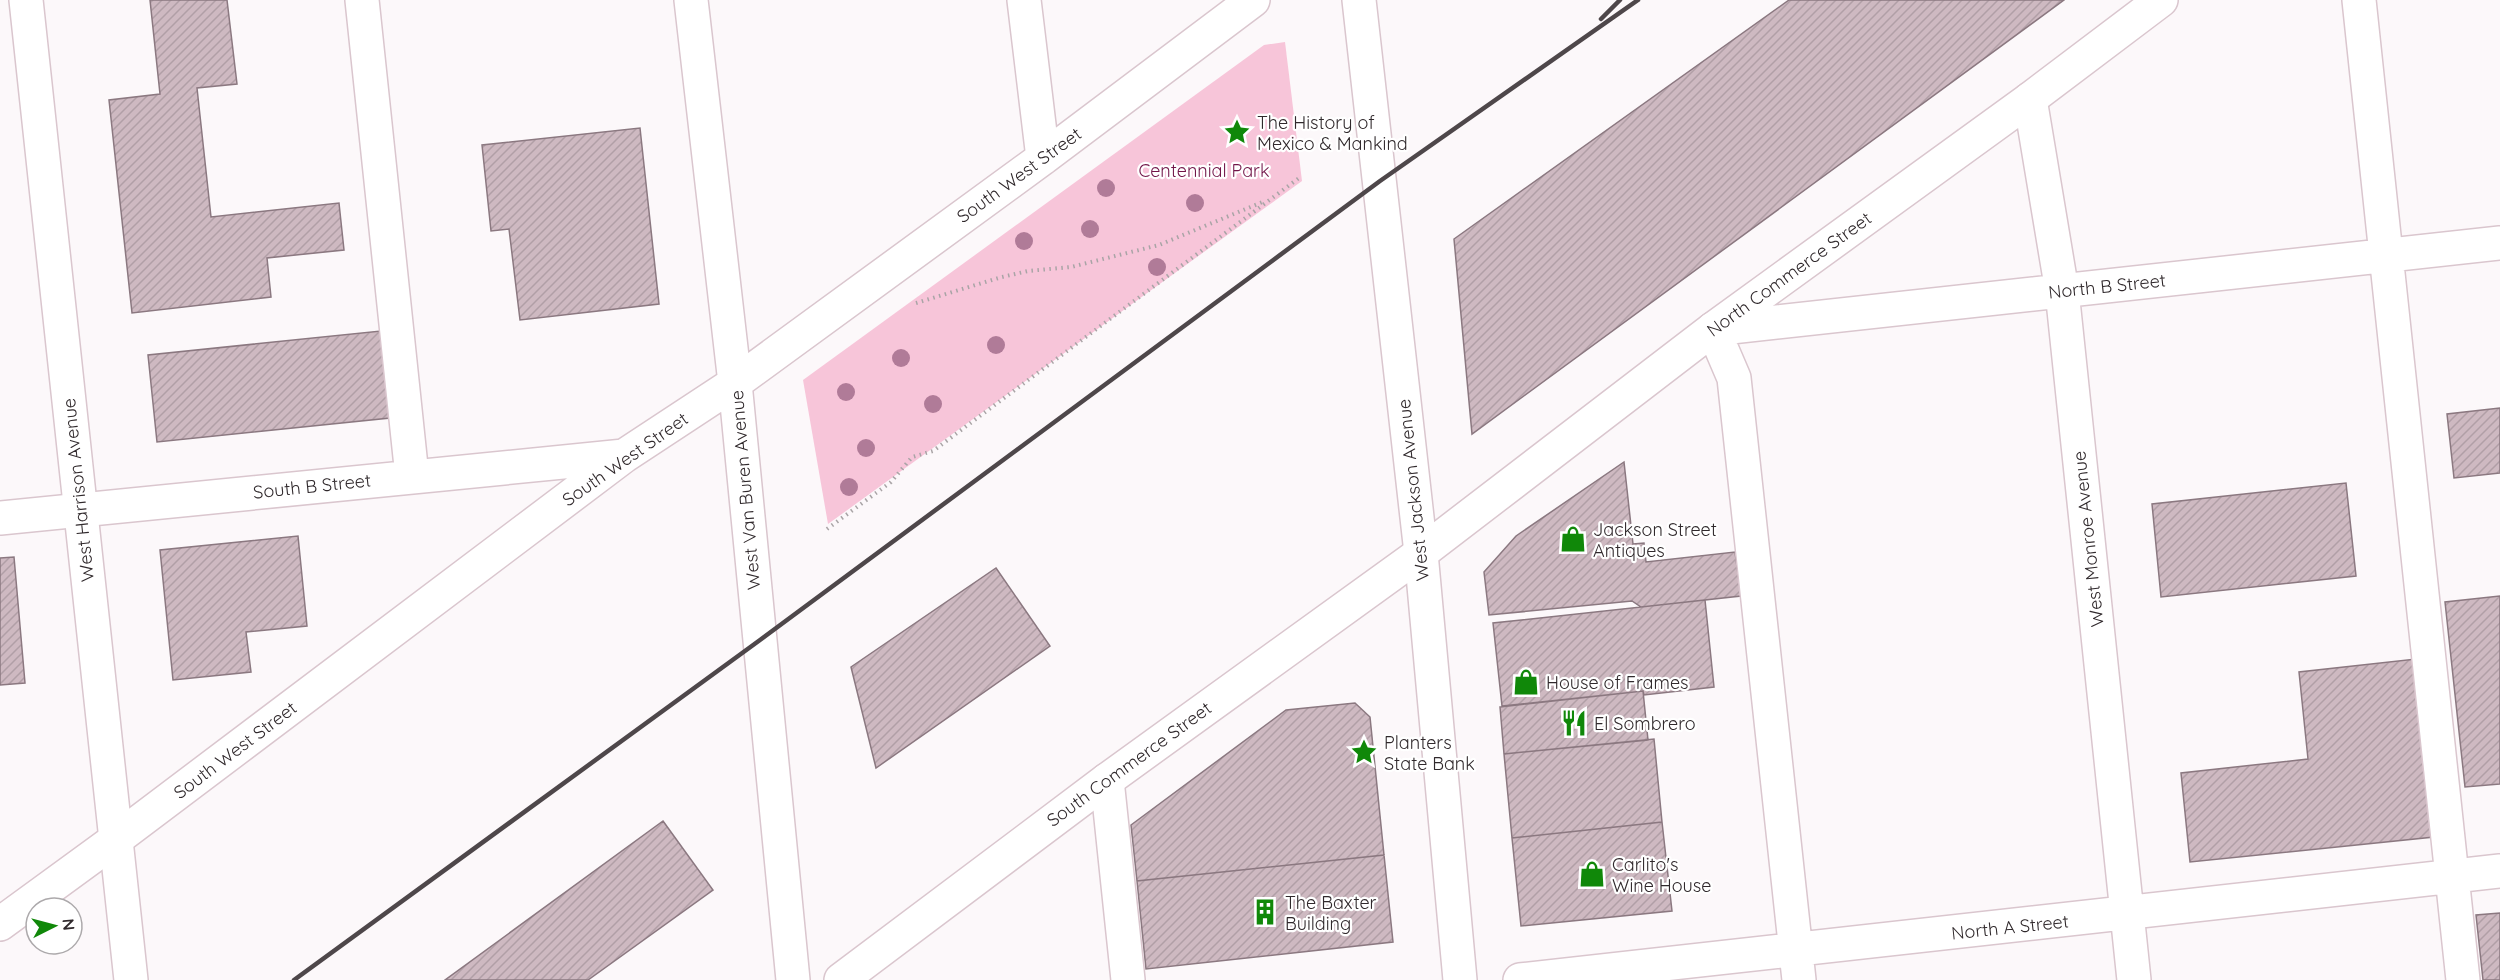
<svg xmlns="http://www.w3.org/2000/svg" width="2500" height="980" font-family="Quicksand,sans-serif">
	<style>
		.park { fill: #f7c5d9 }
		.building { fill: url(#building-hatch); stroke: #8b7880; stroke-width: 1.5 }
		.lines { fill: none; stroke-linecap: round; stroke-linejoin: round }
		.minor-casing { stroke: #dac6ce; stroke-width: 36 }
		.major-casing { stroke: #dac6ce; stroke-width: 36 }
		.path { stroke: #a9a4a6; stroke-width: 4; stroke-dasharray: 1.5 4.5; stroke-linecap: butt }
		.minor { stroke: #fff; stroke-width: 33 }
		.major { stroke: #fff; stroke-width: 33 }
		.rail { stroke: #4e474a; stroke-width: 4.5 }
		.tree { fill: #b07b98 }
		.labels { text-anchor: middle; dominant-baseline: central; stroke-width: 4.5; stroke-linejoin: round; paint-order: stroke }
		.poi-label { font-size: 18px; fill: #30292c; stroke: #fff; text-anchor: start }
		.park-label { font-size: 18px; fill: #711548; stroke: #fff }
		.street-label { font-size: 18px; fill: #30292c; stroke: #fff }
	</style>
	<defs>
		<pattern id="building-hatch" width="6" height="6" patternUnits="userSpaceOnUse" patternTransform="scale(1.5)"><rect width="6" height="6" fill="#ceb9c1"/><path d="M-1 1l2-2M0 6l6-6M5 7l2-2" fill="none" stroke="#b19fa6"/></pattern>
	</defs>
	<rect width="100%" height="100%" fill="#fcf8fa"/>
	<path class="park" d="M 1285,42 L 1302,181 L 828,524 L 803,380 L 1264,45 Z"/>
	<path class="building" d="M 150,0 L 227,0 L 237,84 L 197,88 L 211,217 L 339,203 L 344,250 L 267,258 L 271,297 L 132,313 L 109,100 L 160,94 Z
		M 1789,0 L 2064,0 L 1472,434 L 1454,239 Z
		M 640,128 L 659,304 L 520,320 L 509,229 L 491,231 L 482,145 Z
		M 381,331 L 390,418 L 157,442 L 148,355 Z
		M 2500,408 L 2500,473 L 2454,478 L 2447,414 Z
		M 1624,462 L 1633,544 L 1644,543 L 1646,562 L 1735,552 L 1741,596 L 1641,607 L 1632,601 L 1489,615 L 1484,572 L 1516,536 Z
		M 2346,483 L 2356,576 L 2161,597 L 2152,504 Z
		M 298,536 L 307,626 L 246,632 L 251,672 L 173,680 L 160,550 Z
		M 14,557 L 25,683 L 0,685 L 0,558 Z
		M 996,568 L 1050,646 L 876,768 L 851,667 Z
		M 2500,596 L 2500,784 L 2465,787 L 2445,602 Z
		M 1705,600 L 1714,687 L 1644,695 L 1643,691 L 1502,706 L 1493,623 Z
		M 2416,659 L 2434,837 L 2190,862 L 2181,773 L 2308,759 L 2299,672 Z
		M 1643,691 L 1648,740 L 1504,754 L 1500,707 Z
		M 1355,703 L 1370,717 L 1384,855 L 1137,881 L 1131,825 L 1286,710 Z
		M 1654,739 L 1662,822 L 1512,838 L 1504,754 Z
		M 663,821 L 713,890 L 588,980 L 445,980 Z
		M 1662,822 L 1672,911 L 1521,926 L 1512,838 Z
		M 1384,855 L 1393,942 L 1146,969 L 1137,881 Z
		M 2500,913 L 2500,980 L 2483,980 L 2476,915 Z"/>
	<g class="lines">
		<g class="minor-casing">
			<path id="minor" d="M 362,0 L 412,476
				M 691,0 L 735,383 L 793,980
				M 1024,0 L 1043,158
				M 1359,0 L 1421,553 L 1460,980
				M 2359,0 L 2463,980
				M 2030,99 L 2062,291 L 2134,980
				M 0,518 L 624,456
				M 1107,780 L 1128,980
				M 0,924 L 115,840 L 624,456 L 735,383 L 1043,158 L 1253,0
				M 1520,980 L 2500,871
				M 1799,980 L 1734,378 L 1713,329 L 2500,243"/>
		</g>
		<g class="major-casing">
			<path id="major" d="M 26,0 L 131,980
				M 841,980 L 1107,780 L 1421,553 L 1713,329 L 2030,99 L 2161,0"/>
		</g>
		<path class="path" d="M 916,303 L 1002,277 L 1028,271 L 1071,267 L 1159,245 L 1265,201
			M 827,529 L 891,482 L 912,457 L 933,451 L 1299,178"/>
		<use href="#minor" class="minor"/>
		<use href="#major" class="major"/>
		<path class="rail" d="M 1601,19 L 1620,0
			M 294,980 L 760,640 L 1380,181 L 1638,0"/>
	</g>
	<g class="tree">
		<circle cx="1106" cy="188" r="9"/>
		<circle cx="1195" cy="203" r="9"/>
		<circle cx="1090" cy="229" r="9"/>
		<circle cx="1024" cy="241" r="9"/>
		<circle cx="1157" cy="267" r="9"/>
		<circle cx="996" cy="345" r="9"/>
		<circle cx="901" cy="358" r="9"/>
		<circle cx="846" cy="392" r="9"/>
		<circle cx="933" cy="404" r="9"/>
		<circle cx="866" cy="448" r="9"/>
		<circle cx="849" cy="487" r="9"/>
	</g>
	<defs>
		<g id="sight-bare" transform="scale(2.07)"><path d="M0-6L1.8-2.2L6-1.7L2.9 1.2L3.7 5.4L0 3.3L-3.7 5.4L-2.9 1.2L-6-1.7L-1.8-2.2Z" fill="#108809" stroke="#fff" stroke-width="2.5" paint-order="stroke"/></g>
		<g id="shop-bare" transform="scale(2.07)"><path d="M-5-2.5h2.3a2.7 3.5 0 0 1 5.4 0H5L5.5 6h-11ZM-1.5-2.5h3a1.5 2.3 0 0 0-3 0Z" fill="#108809" stroke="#fff" stroke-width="2.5" paint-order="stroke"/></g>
		<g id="restaurant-bare" transform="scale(2.07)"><path d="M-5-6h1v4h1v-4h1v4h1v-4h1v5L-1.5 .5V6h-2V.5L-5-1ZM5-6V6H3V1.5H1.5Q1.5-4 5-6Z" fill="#108809" stroke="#fff" stroke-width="2.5" paint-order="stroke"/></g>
		<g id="building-bare" transform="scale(2.07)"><path d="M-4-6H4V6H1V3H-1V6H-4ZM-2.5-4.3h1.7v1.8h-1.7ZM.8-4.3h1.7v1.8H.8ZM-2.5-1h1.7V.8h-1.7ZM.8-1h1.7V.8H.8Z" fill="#108809" stroke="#fff" stroke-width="2.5" paint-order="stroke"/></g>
	</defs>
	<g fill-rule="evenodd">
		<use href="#sight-bare" x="1237" y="132"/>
		<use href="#shop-bare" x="1573" y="539"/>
		<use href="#shop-bare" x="1526" y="682"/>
		<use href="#restaurant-bare" x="1574" y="723"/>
		<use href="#sight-bare" x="1364" y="752"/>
		<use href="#shop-bare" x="1592" y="874"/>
		<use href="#building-bare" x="1265" y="912"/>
	</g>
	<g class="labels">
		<g class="poi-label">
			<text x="1257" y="122">The History of<tspan x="1257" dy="21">Mexico &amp; Mankind</tspan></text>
			<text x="1593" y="529">Jackson Street<tspan x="1593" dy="21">Antiques</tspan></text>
			<text x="1546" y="682">House of Frames</text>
			<text x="1594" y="723">El Sombrero</text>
			<text x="1384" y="742">Planters<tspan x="1384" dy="21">State Bank</tspan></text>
			<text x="1612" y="864">Carlito's<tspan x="1612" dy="21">Wine House</tspan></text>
			<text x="1285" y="902">The Baxter<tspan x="1285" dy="21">Building</tspan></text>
		</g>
		<g class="park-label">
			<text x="1204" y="170">Centennial Park</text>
		</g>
		<g class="street-label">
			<text transform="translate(1019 175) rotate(-36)">South West Street</text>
			<text transform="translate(1789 274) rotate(-36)">North Commerce Street</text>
			<text transform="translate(2107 286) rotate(-6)">North B Street</text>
			<text transform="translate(625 459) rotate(-35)">South West Street</text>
			<text transform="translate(312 486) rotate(-6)">South B Street</text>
			<text transform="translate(78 490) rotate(-96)">West Harrison Avenue</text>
			<text transform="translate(745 490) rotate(-95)">West Van Buren Avenue</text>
			<text transform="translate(1413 490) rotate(-96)">West Jackson Avenue</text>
			<text transform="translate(2088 539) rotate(-96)">West Monroe Avenue</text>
			<text transform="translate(235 750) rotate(-37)">South West Street</text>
			<text transform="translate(1129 764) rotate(-36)">South Commerce Street</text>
			<text transform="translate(2010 927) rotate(-6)">North A Street</text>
		</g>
	</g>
	<g transform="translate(54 926) rotate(84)"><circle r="28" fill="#ffffff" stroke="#aca9ab" stroke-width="1.5"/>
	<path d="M0-4.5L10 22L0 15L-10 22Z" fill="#108809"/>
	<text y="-9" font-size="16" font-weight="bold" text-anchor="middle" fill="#30292c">N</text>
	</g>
</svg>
